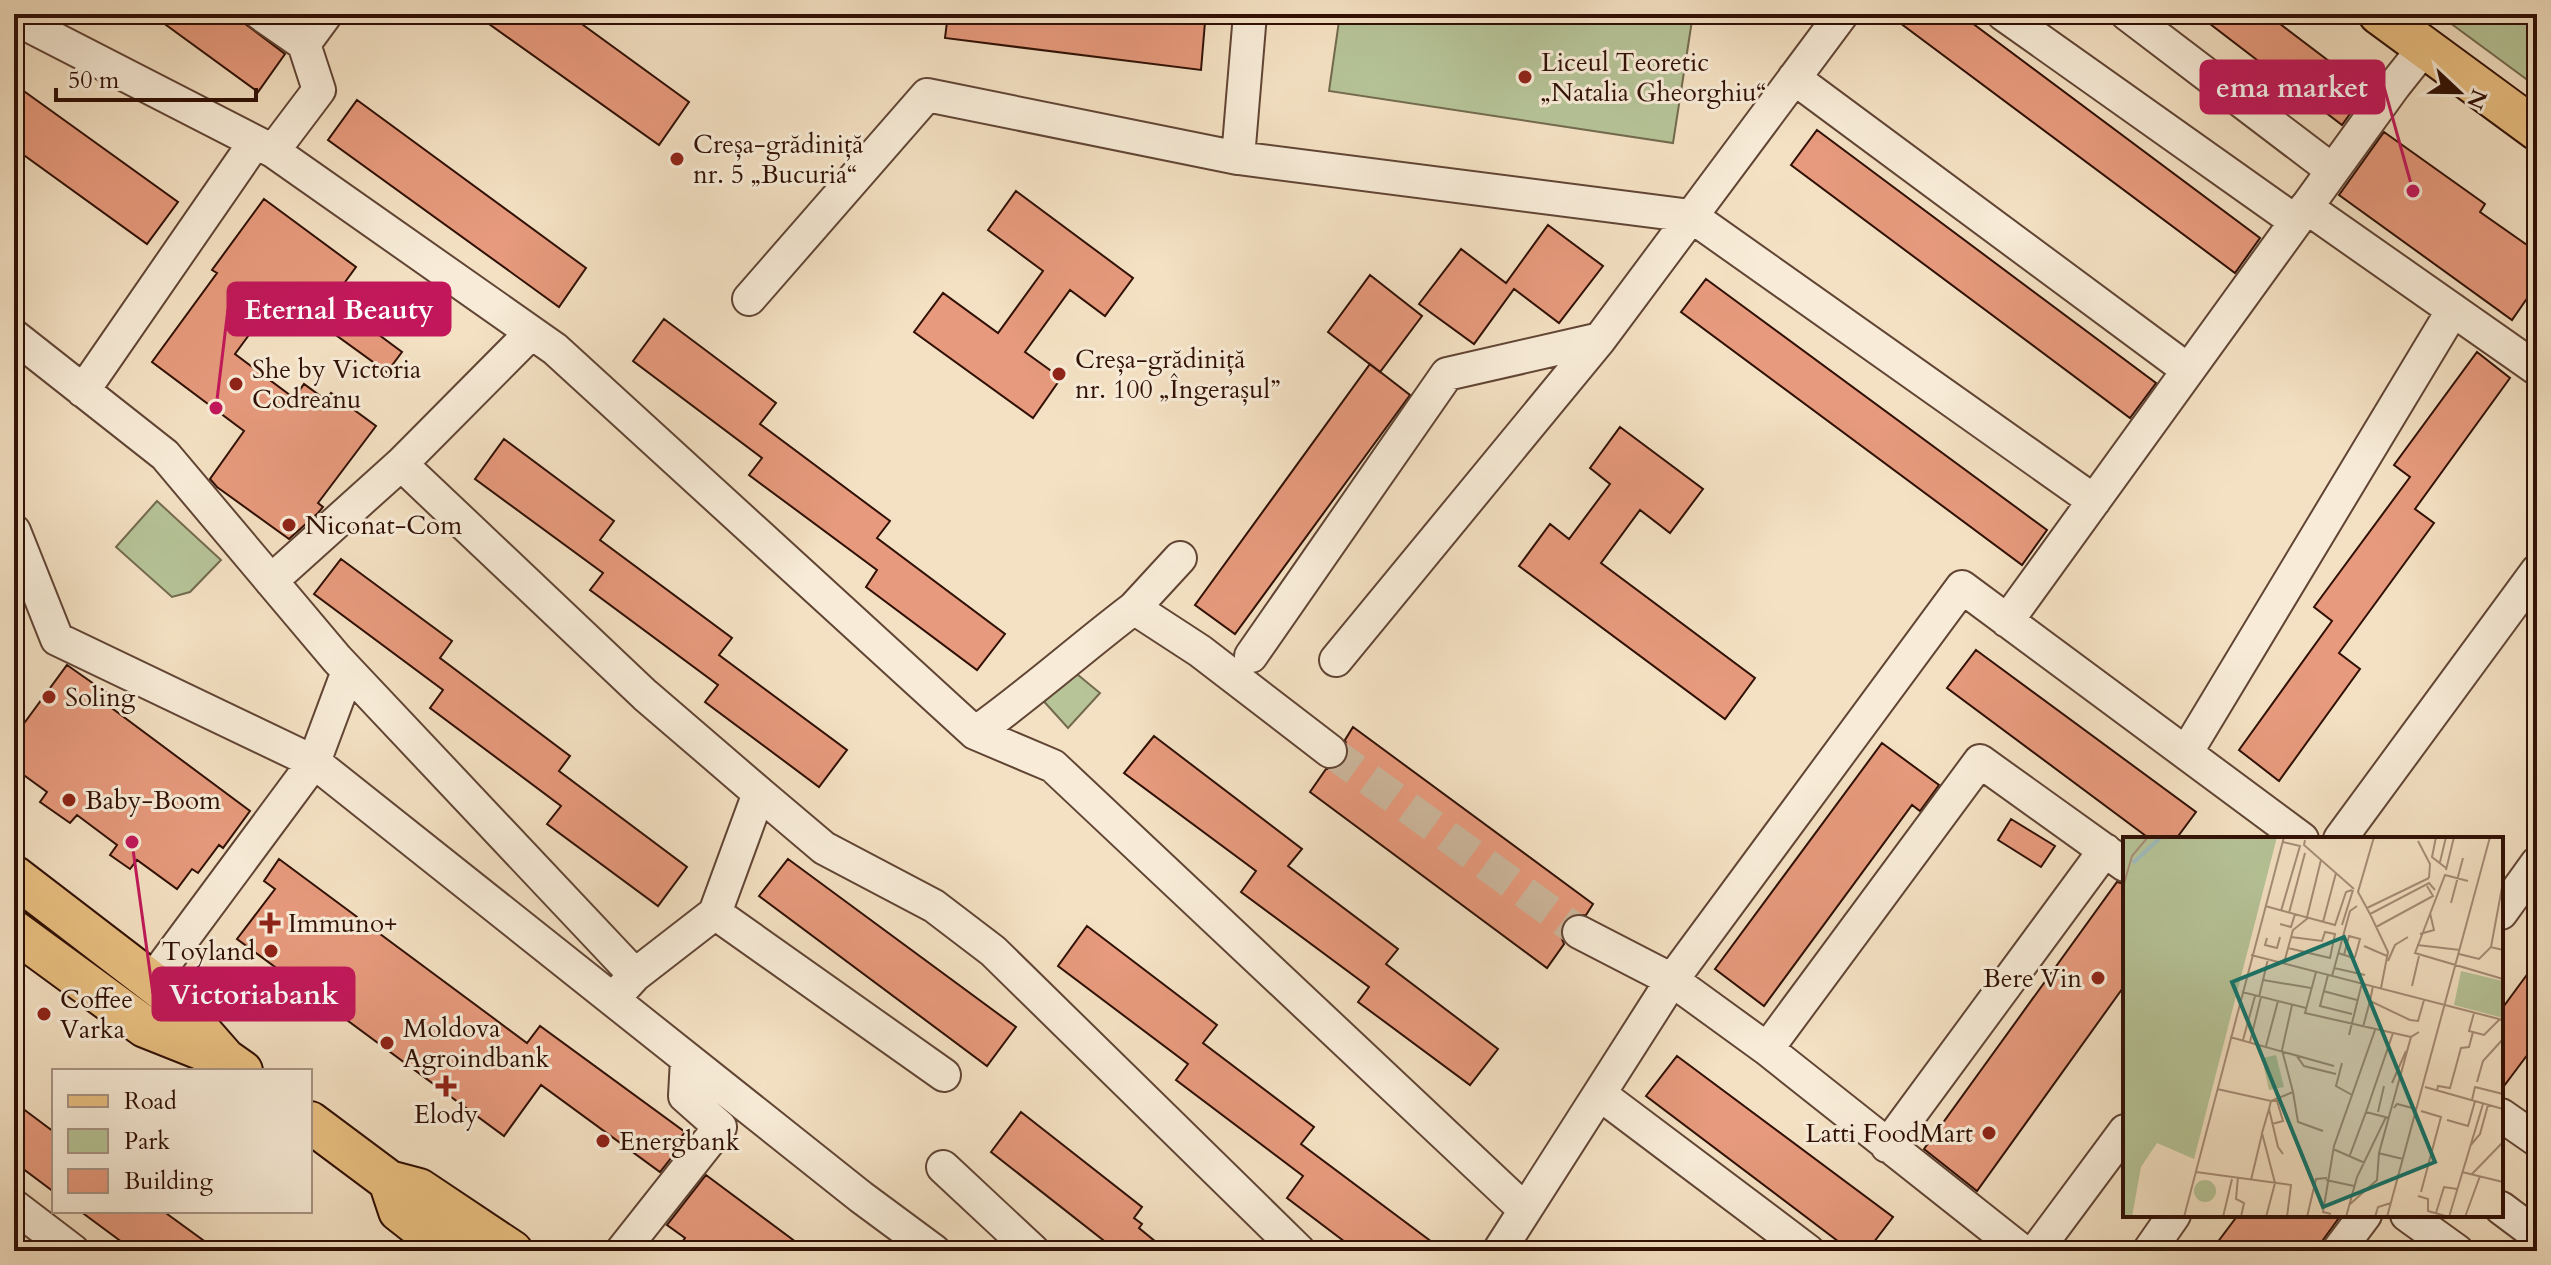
<svg xmlns="http://www.w3.org/2000/svg" width="2551" height="1265" font-family="Cardo,serif">
	<style>
		.green { fill: #b6c498; stroke: #736a4e; stroke-width: 2 }
		.building { fill: #e79a7d; stroke: #301005; stroke-width: 2 }
		.lines { fill: none; stroke-linecap: round; stroke-linejoin: round }
		.minor-tunnel { stroke: #cdb79d; stroke-width: 32; stroke-dasharray: 32 16; stroke-linecap: butt }
		.minor-casing { stroke: #614434; stroke-width: 36 }
		.major-casing { stroke: #301005; stroke-width: 44 }
		.minor { stroke: #f8ecd8; stroke-width: 32 }
		.major { stroke: #eac082; stroke-width: 40 }
		.poi-dot { fill: #8f2418; stroke: #f8ecd8; stroke-width: 3 }
		.labels { text-anchor: middle; dominant-baseline: central; stroke-width: 6; stroke-linejoin: round; paint-order: stroke }
		.poi-label { font-size: 26px; fill: #301005; stroke: #f8ecd8; text-anchor: start }
		.inset-river { fill: none; stroke: #9fbbbd; stroke-width: 4 }
		.inset-road { fill: none; stroke: #a68d77; stroke-width: 2 }
		.view { fill: #0f766e; fill-opacity: 0.15; stroke: #0f766e; stroke-width: 4 }
		.inset-edge { fill: none; stroke: #301005; stroke-width: 4 }
		.leader { fill: none; stroke: #c2185b; stroke-width: 3 }
		.callout-dot { fill: #c2185b; stroke: #f8ecd8; stroke-width: 3 }
		.callout { fill: #c2185b; stroke: #c2185b; stroke-width: 3 }
		.callout-label { font-size: 28px; text-anchor: middle; font-weight: bold; fill: #fff }
	</style>
	<rect width="100%" height="100%" fill="#f4e1c3"/>
	<filter id="stains"><feTurbulence type="fractalNoise" baseFrequency=".0025" numOctaves="4"/><feColorMatrix values="0 0 0 0 .2 0 0 0 0 .09 0 0 0 0 .02 0 0 0 .5 -.17"/></filter>
	<radialGradient id="worn" r=".72"><stop offset=".6" stop-color="#630" stop-opacity="0"/><stop offset="1" stop-color="#630" stop-opacity=".3"/></radialGradient>
	<path class="green" d="M 1340,14 L 1693,14 L 1673,143 L 1329,91 Z
		M 2438,14 L 2537,14 L 2537,87 Z
		M 157,501 L 221,560 L 190,592 L 172,597 L 116,547 Z
		M 1072,670 L 1100,693 L 1068,728 L 1039,696 Z"/>
	<path class="building" d="M 151,14 L 232,14 L 285,54 L 258,92 Z
		M 475,14 L 568,14 L 689,102 L 659,145 Z
		M 948,14 L 1145,14 L 1205,22 L 1201,70 L 945,38 Z
		M 1888,14 L 1960,14 L 2260,238 L 2235,273 Z
		M 2197,14 L 2267,14 L 2367,90 L 2342,125 Z
		M 14,84 L 178,202 L 147,244 L 14,148 Z
		M 357,100 L 586,268 L 559,307 L 328,140 Z
		M 1817,130 L 2156,383 L 2130,418 L 1791,165 Z
		M 2384,132 L 2485,204 L 2480,212 L 2537,252 L 2537,284 L 2512,320 L 2339,195 Z
		M 1016,191 L 1133,278 L 1105,316 L 1070,290 L 1025,352 L 1061,378 L 1033,418 L 914,332 L 943,293 L 998,333 L 1043,271 L 988,230 Z
		M 264,199 L 356,267 L 332,300 L 402,352 L 387,372 L 279,294 L 235,354 L 294,398 L 304,384 L 326,400 L 331,393 L 376,426 L 318,503 L 323,507 L 318,513 L 289,539 L 217,487 L 210,479 L 244,431 L 152,362 L 217,273 L 212,270 Z
		M 1548,225 L 1603,266 L 1559,323 L 1514,289 L 1474,344 L 1419,304 L 1461,249 L 1506,283 Z
		M 1370,275 L 1422,316 L 1380,372 L 1328,332 Z
		M 1706,279 L 2047,530 L 2022,565 L 1681,312 Z
		M 664,319 L 776,403 L 760,424 L 890,521 L 877,538 L 1005,634 L 977,670 L 866,587 L 877,570 L 749,475 L 762,458 L 633,361 Z
		M 2477,352 L 2510,378 L 2415,509 L 2434,523 L 2339,653 L 2360,669 L 2279,781 L 2239,750 L 2332,621 L 2314,607 L 2410,477 L 2394,465 Z
		M 1370,364 L 1410,395 L 1235,634 L 1195,605 Z
		M 1620,427 L 1703,489 L 1670,533 L 1640,510 L 1601,563 L 1755,678 L 1725,719 L 1519,566 L 1550,524 L 1569,539 L 1610,484 L 1590,468 Z
		M 504,439 L 614,521 L 600,540 L 732,638 L 719,655 L 847,750 L 819,787 L 705,702 L 718,685 L 590,590 L 603,573 L 475,479 Z
		M 341,559 L 452,641 L 440,658 L 570,756 L 559,771 L 687,867 L 658,906 L 547,824 L 561,806 L 430,708 L 443,690 L 314,594 Z
		M 1976,650 L 2196,812 L 2176,839 L 2150,839 L 1947,688 Z
		M 67,665 L 114,698 L 109,706 L 250,811 L 223,848 L 219,845 L 198,873 L 192,869 L 177,889 L 137,860 L 130,869 L 110,855 L 117,845 L 77,815 L 70,823 L 40,802 L 47,792 L 14,768 L 14,737 Z
		M 1353,727 L 1593,904 L 1586,915 L 1569,916 L 1563,923 L 1560,934 L 1564,944 L 1547,968 L 1310,792 L 1326,769 L 1336,769 L 1345,762 L 1349,753 L 1345,740 Z
		M 1154,736 L 1302,849 L 1288,866 L 1398,949 L 1386,964 L 1498,1049 L 1470,1085 L 1358,1002 L 1369,987 L 1241,892 L 1256,871 L 1124,773 Z
		M 1882,743 L 1939,785 L 1920,811 L 1912,805 L 1764,1006 L 1715,969 Z
		M 2011,819 L 2055,846 L 2041,867 L 1998,840 Z
		M 279,859 L 527,1043 L 540,1026 L 685,1132 L 671,1150 L 675,1153 L 660,1172 L 541,1085 L 504,1136 L 237,939 L 275,889 L 264,881 Z
		M 788,859 L 1016,1027 L 987,1066 L 759,896 Z
		M 2117,882 L 2125,884 L 2125,985 L 1977,1191 L 1924,1149 Z
		M 1087,926 L 1217,1025 L 1203,1043 L 1314,1127 L 1301,1144 L 1444,1251 L 1357,1251 L 1287,1198 L 1303,1176 L 1176,1080 L 1188,1064 L 1058,966 Z
		M 2537,961 L 2537,1042 L 2501,1090 L 2501,1010 Z
		M 1677,1056 L 1893,1217 L 1867,1251 L 1851,1251 L 1646,1096 Z
		M 14,1102 L 54,1132 L 54,1192 L 14,1162 Z
		M 1021,1112 L 1142,1207 L 1134,1218 L 1142,1224 L 1139,1228 L 1167,1251 L 1117,1251 L 991,1152 Z
		M 706,1175 L 808,1251 L 676,1251 L 685,1238 L 667,1225 Z
		M 80,1211 L 163,1211 L 218,1251 L 134,1251 Z
		M 2238,1215 L 2341,1215 L 2323,1240 L 2319,1251 L 2211,1251 Z"/>
	<g class="lines">
		<path class="minor-tunnel" d="M 1330,751 L 1579,932"/>
		<g class="minor-casing">
			<path id="minor" d="M 261,14 L 304,44 L 319,90 L 273,151
				M 1250,14 L 1238,158 L 1691,216 L 2094,501
				M 2003,14 L 2295,221
				M 2127,14 L 2332,170
				M 14,18 L 273,151 L 555,349 L 975,733 L 1053,766 L 1525,1210
				M 304,44 L 326,14
				M 1794,78 L 2188,370
				M 2306,207 L 2537,369
				M 749,299 L 927,95 L 1238,158
				M 14,336 L 165,455 L 337,659 L 635,975
				M 83,391 L 255,142
				M 401,464 L 645,695 L 759,793
				M 14,531 L 57,639 L 314,762 L 861,1197 L 934,1251
				M 271,581 L 401,464 L 531,333
				M 1134,608 L 1180,558
				M 2007,621 L 2394,86 L 2425,47
				M 1251,656 L 1447,374 L 1600,339
				M 1336,660 L 1600,339 L 1842,14
				M 975,733 C 1030,694 1080,649 1134,608 L 1200,651 L 1330,751
				M 2186,753 L 2453,310
				M 2340,839 L 2537,571
				M 715,913 L 944,1075
				M 2501,913 L 2537,863
				M 1579,932 L 1672,980 L 1767,1049 L 2022,1251
				M 151,982 L 314,762 L 348,671
				M 613,999 L 635,975 L 715,913 L 759,793 L 824,848 L 934,906 L 993,951 L 1299,1251
				M 1767,1049 L 1980,761 L 2125,865
				M 1601,1095 L 1808,1251
				M 2501,1115 L 2537,1140
				M 1887,1146 L 2105,850
				M 943,1167 L 1033,1251
				M 14,1206 L 73,1251
				M 2501,1208 L 2537,1235
				M 2407,1215 L 2457,1251
				M 622,1251 L 720,1127 L 685,1096 L 687,1059
				M 1499,1251 L 1672,980 L 1962,587 L 2302,839
				M 2036,1251 L 2125,1131
				M 2149,1251 L 2174,1215
				M 2338,1251 L 2365,1215"/>
		</g>
		<g class="major-casing">
			<path id="major" d="M 2379,14 L 2537,130
				M 14,876 L 169,995 L 225,1059 L 242,1071
				M 14,931 L 145,1027 L 218,1056
				M 310,1122 L 389,1181 L 419,1189 L 512,1251
				M 389,1181 L 399,1211 L 450,1251"/>
		</g>
		<use href="#minor" class="minor"/>
		<use href="#major" class="major"/>
	</g>
	<g class="poi-dot">
		<circle cx="1525" cy="77" r="8"/>
		<circle cx="677" cy="159" r="8"/>
		<circle cx="1059" cy="374" r="8"/>
		<circle cx="236" cy="384" r="8"/>
		<circle cx="289" cy="525" r="8"/>
		<circle cx="49" cy="697" r="8"/>
		<circle cx="69" cy="800" r="8"/>
		<path d="M266 911h8v8h8v8h-8v8h-8v-8h-8v-8h8z"/>
		<circle cx="271" cy="951" r="8"/>
		<circle cx="2098" cy="978" r="8"/>
		<circle cx="44" cy="1014" r="8"/>
		<circle cx="387" cy="1043" r="8"/>
		<path d="M442 1074h8v8h8v8h-8v8h-8v-8h-8v-8h8z"/>
		<circle cx="1989" cy="1133" r="8"/>
		<circle cx="603" cy="1141" r="8"/>
	</g>
	<g class="labels">
		<g class="poi-label">
			<text x="1541" y="62">Liceul Teoretic<tspan x="1541" dy="30">„Natalia Gheorghiu“</tspan></text>
			<text x="693" y="144">Creșa-grădiniță<tspan x="693" dy="30">nr. 5 „Bucuria“</tspan></text>
			<text x="1075" y="359">Creșa-grădiniță<tspan x="1075" dy="30">nr. 100 „Îngerașul”</tspan></text>
			<text x="252" y="369">She by Victoria<tspan x="252" dy="30">Codreanu</tspan></text>
			<text x="305" y="525">Niconat-Com</text>
			<text x="65" y="697">Soling</text>
			<text x="85" y="800">Baby-Boom</text>
			<text x="288" y="923">Immuno+</text>
			<text x="255" y="951" text-anchor="end">Toyland</text>
			<text x="2082" y="978" text-anchor="end">Bere Vin</text>
			<text x="60" y="999">Coffee<tspan x="60" dy="30">Varka</tspan></text>
			<text x="403" y="1028">Moldova<tspan x="403" dy="30">Agroindbank</tspan></text>
			<text x="446" y="1114" text-anchor="middle">Elody</text>
			<text x="1973" y="1133" text-anchor="end">Latti FoodMart</text>
			<text x="619" y="1141">Energbank</text>
		</g>
	</g>
	<g transform="translate(2123 837)">
		<rect width="380" height="380" fill="#f4e1c3"/>
		<path d="M 0,0 L 154,0 L 71,322 L 34,306 L 18,330 L 9,380 L 0,380 ZM 338,134 L 380,144 L 380,181 L 331,168 ZM 153,218 L 161,250 L 146,253 L 139,221 ZM71 354a11 11 0 1 1 22 0a11 11 0 1 1-22 0Z" fill="#b6c498"/>
		<path class="inset-river" d="M 10,26 L 38,0"/>
		<path class="inset-road" d="M 313,0 L 309,20 L 323,31M 182,3 L 181,8 L 231,52M 295,4 L 307,27 L 306,41M 317,25 L 323,0M 323,33 L 331,0M 345,44 L 322,38 L 292,116 L 380,142M 0,50 L 9,19 L 25,0M 328,66 L 340,21M 142,69 L 212,88 L 223,55 L 229,53M 244,71 L 306,41M 158,74 L 177,9 L 160,5M 166,76 L 182,16M 247,77 L 235,55 L 251,0M 184,80 L 198,23M 200,85 L 213,36M 157,87 L 168,90 L 172,77M 219,88 L 230,53M 253,90 L 310,59 L 304,49M 297,97 L 311,93 L 307,76M 144,101 L 142,108 L 154,111 L 157,100M 294,108 L 337,113M 241,109 L 264,119M 368,110 L 380,45M 165,111 L 207,121 L 212,97 L 202,95 L 199,104 L 168,100M 215,116 L 231,121 L 232,120 L 237,102 L 226,99 L 221,118M 336,117 L 356,122 L 368,110 L 380,113M 128,118 L 380,183M 265,124 L 272,108 L 285,100M 161,126 L 170,93 L 185,81M 211,131 L 242,138M 193,135 L 182,176 L 288,200M 205,138 L 197,169 L 229,177M 209,139 L 227,74 L 234,69M 140,143 L 188,151M 250,149 L 247,164 L 287,183 L 295,184 L 301,163M 289,149 L 296,119M 258,151 L 265,115 L 247,77 L 306,46 L 312,53M 200,154 L 234,163M 119,155 L 183,171M 136,160 L 145,122M 351,176 L 346,194 L 361,198 L 377,182M 240,190 L 247,164M 226,198 L 239,146M 107,200 L 211,229M 120,203 L 132,159M 127,205 L 138,160M 143,209 L 155,164M 173,218 L 181,229 L 213,237M 219,226 L 213,249 L 229,258M 354,245 L 360,224 L 380,202M 269,246 L 283,214M 302,250 L 380,272M 94,252 L 148,264 L 170,255 L 159,213 L 169,168M 314,254 L 315,249 L 327,251 L 338,211 L 346,210 L 350,195M 170,255 L 175,285 L 200,294M 349,263 L 352,250 L 380,257M 271,271 L 274,267 L 293,272M 298,274 L 318,280 L 298,355M 255,275 L 261,249M 266,281 L 243,275 L 270,196M 324,283 L 345,289 L 352,264M 149,287 L 160,284 L 154,264 L 148,264 L 146,272 L 155,310 L 160,317M 347,309 L 357,297 L 365,268M 210,312 L 242,326M 255,316 L 280,322M 227,318 L 243,275M 73,335 L 168,348 L 164,380M 339,335 L 380,345M 349,337 L 380,305M 115,340 L 113,362 L 121,366 L 118,380M 128,343 L 139,297M 203,343 L 231,349M 295,359 L 305,362 L 305,374 L 326,380M 226,368 L 254,343 L 256,316 L 288,200 L 296,195M 313,376 L 321,350 L 334,352M 208,377 L 200,375 L 211,309 L 252,193M 61,380 L 161,0M 100,380 L 109,342M 143,380 L 152,346 L 139,296 L 146,272M 184,380 L 193,342 L 204,341M 223,380 L 234,340 L 263,280M 252,380 L 255,370 L 268,366M 264,380 L 367,0M 326,380 L 360,267M 342,380 L 357,339"/>
		<path class="view" d="M 221,100 L 312,325 L 200,370 L 109,145 Z"/>
		<rect width="380" height="380" class="inset-edge"/>
	</g>
	<path class="leader" d="M2413 191L2384 87M216 408L228 309M132 842L153 994"/>
	<g class="callout-dot">
		<circle cx="2413" cy="191" r="8"/>
		<circle cx="216" cy="408" r="8"/>
		<circle cx="132" cy="842" r="8"/>
	</g>
	<g class="callout">
		<rect x="2201" y="61" width="183" height="52" rx="8"/>
		<rect x="228" y="283" width="222" height="52" rx="8"/>
		<rect x="153" y="968" width="201" height="52" rx="8"/>
	</g>
	<g class="callout-label">
		<text x="2292" y="97">ema market</text>
		<text x="339" y="319">Eternal Beauty</text>
		<text x="254" y="1004">Victoriabank</text>
	</g>
	<rect width="2551" height="1265" fill="none" stroke="#f4e1c3" stroke-width="48"/>
	<rect x="16" y="16" width="2519" height="1233" fill="none" stroke="#301005" stroke-width="4"/>
	<rect x="24" y="24" width="2503" height="1217" fill="none" stroke="#301005" stroke-width="2"/>
	<rect x="52" y="1069" width="260" height="144" fill="#f8ecd8" stroke="#a89484" stroke-width="2"/>
	<rect x="68" y="1095" width="40" height="12" fill="#eac082" stroke="#a89484" stroke-width="2"/>
	<text x="124" y="1109" font-size="24" fill="#301005">Road</text>
	<rect x="68" y="1129" width="40" height="24" fill="#b6c498" stroke="#a89484" stroke-width="2"/>
	<text x="124" y="1149" font-size="24" fill="#301005">Park</text>
	<rect x="68" y="1169" width="40" height="24" fill="#e79a7d" stroke="#a89484" stroke-width="2"/>
	<text x="124" y="1189" font-size="24" fill="#301005">Building</text>
	<g transform="translate(2459 92) rotate(112)" stroke="#f8ecd8" stroke-width="6" paint-order="stroke">
	<path d="M0-6L14 30L0 20L-14 30Z" fill="#301005"/>
	<text y="-12" font-size="22" font-weight="bold" text-anchor="middle" fill="#301005">N</text>
	</g>
	<path d="M56 88v12h200v-12" fill="none" stroke="#301005" stroke-width="4"/>
	<text x="68" y="88" font-size="24" fill="#301005" stroke="#f8ecd8" stroke-width="6" paint-order="stroke">50 m</text>
	<rect width="100%" height="100%" filter="url(#stains)"/>
	<rect width="100%" height="100%" fill="url(#worn)"/>
</svg>
